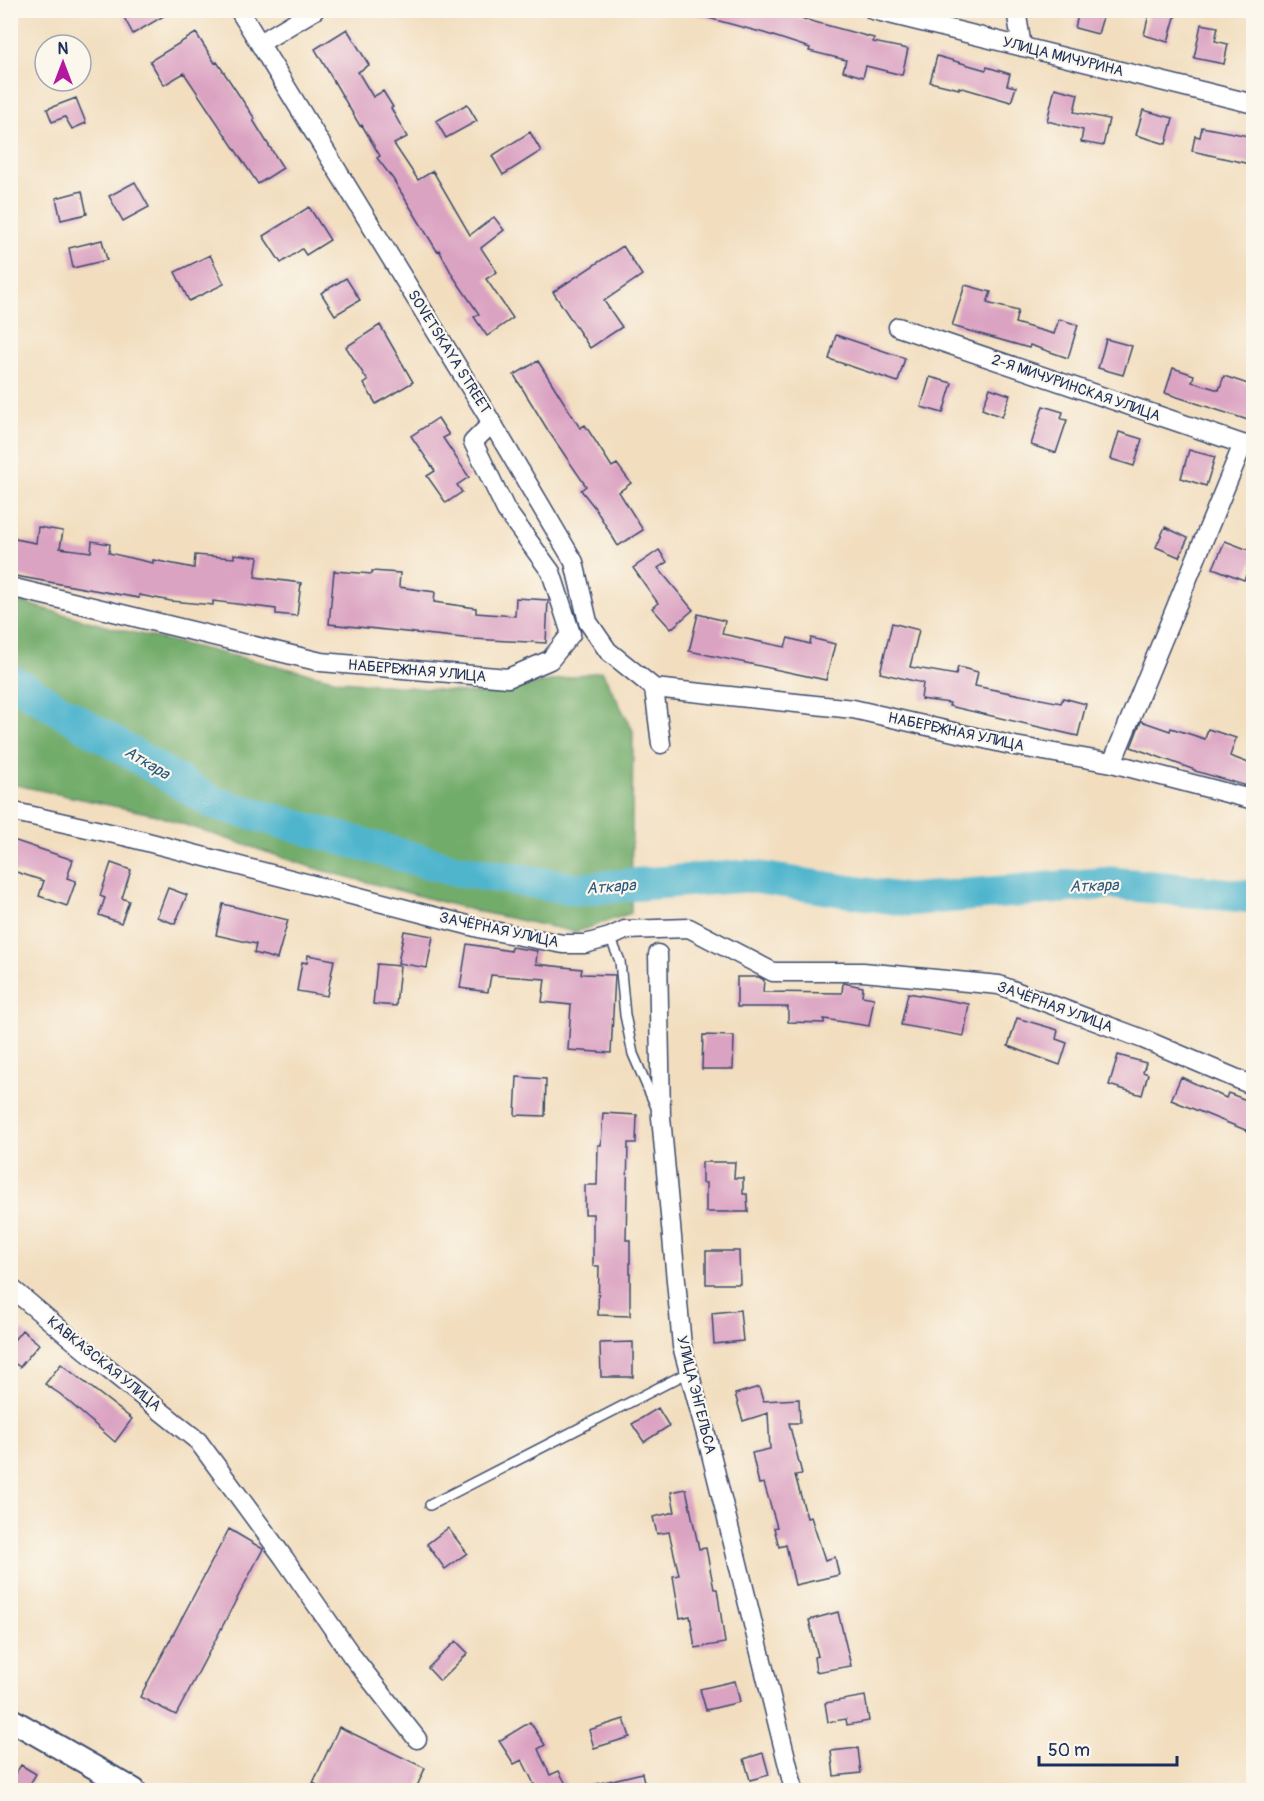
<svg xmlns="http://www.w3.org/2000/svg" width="1264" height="1801" font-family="Pangolin,sans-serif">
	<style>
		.forest { fill: #72ac6b; stroke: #466e64; stroke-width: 1.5 }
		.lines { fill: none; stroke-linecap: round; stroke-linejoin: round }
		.river { stroke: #4fb5cd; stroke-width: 33 }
		.building { fill: #dba3c2 }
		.service-casing { stroke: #3b496d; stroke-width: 12 }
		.minor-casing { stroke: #3b496d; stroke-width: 21 }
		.tertiary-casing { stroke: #3b496d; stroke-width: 26 }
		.service { stroke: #fff; stroke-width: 9 }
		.minor { stroke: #fff; stroke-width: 18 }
		.tertiary { stroke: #fff; stroke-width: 22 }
		.labels { text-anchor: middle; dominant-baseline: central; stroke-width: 4.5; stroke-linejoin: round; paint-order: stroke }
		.street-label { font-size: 15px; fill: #1b2f5e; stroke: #fbf7ec }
		.water-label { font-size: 16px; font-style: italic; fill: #2b577f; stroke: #fbf7ec }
	</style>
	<rect width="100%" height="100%" fill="#fbf7ec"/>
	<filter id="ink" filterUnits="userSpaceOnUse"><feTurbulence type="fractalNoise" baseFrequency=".0167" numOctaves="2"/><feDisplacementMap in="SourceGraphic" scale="12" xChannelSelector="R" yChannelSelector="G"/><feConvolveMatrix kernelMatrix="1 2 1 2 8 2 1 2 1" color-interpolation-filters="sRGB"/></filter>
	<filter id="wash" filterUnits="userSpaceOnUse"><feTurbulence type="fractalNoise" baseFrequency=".008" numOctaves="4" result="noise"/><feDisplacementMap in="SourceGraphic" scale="24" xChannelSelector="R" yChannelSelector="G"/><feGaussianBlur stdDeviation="1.35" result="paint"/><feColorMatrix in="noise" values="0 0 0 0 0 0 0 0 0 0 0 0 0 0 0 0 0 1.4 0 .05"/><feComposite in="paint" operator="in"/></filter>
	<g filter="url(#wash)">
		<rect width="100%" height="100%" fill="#f2debf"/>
		<path class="forest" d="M 10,599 L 109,627 L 342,681 L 484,694 L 602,671 L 633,731 L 631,913 L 576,932 L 476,911 L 314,868 L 156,815 L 11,784 Z"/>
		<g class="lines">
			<path class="river" d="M 10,680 L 214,803 L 451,869 L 576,889 L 747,876 L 907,900 L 1111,883 L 1254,897"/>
		</g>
		<g id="blocks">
			<path class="building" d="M 120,10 L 174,10 L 133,34 Z
				M 698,10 L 784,10 L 797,14 L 796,17 L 874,38 L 873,42 L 908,49 L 902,75 L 866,66 L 863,77 L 843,71 L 846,60 L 809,51 L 810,48 L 764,33 L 697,15 Z
				M 1079,10 L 1105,10 L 1098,34 L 1075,28 Z
				M 1150,10 L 1177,10 L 1168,42 L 1144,35 Z
				M 1201,24 L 1218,27 L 1215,41 L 1228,44 L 1224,64 L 1194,58 Z
				M 347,29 L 369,65 L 358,72 L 373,97 L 383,91 L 393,107 L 391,108 L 407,137 L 394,144 L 418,180 L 433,171 L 470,235 L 494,217 L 504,230 L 481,248 L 497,272 L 486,279 L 513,318 L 487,336 L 474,317 L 479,314 L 453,276 L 439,250 L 437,251 L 393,179 L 377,158 L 380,156 L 362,125 L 360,126 L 315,49 Z
				M 196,33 L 215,63 L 217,62 L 255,119 L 253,120 L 283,168 L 258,184 L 184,73 L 164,85 L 150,61 Z
				M 937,56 L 986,70 L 987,67 L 1010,74 L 1007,85 L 1016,87 L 1011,102 L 959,87 L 959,89 L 930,82 Z
				M 1055,88 L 1078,94 L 1074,112 L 1109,119 L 1103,146 L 1081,142 L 1083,130 L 1047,121 Z
				M 76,98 L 86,123 L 72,129 L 65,117 L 52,122 L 47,109 Z
				M 467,104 L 477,121 L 446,138 L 436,121 Z
				M 1143,110 L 1173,118 L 1166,144 L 1136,135 Z
				M 1202,127 L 1254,137 L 1254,165 L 1192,151 L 1195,136 L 1200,137 Z
				M 530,132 L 541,151 L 503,175 L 492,156 Z
				M 135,182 L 149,207 L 123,221 L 109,196 Z
				M 82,191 L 87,214 L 61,220 L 56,198 Z
				M 309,207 L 330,240 L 306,255 L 302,249 L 281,263 L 263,236 Z
				M 102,240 L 107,260 L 73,268 L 69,248 Z
				M 623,246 L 642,275 L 604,301 L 622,327 L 590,348 L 553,292 Z
				M 210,255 L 224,284 L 189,301 L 175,272 Z
				M 346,278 L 360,300 L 335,315 L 321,293 Z
				M 965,285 L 991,292 L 987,303 L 1018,311 L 1015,323 L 1054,334 L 1059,319 L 1078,325 L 1068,358 L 1030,345 L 1029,348 L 952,326 Z
				M 380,325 L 413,382 L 376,404 L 364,384 L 368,381 L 346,347 Z
				M 836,335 L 905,358 L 898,382 L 829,359 Z
				M 1106,339 L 1132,346 L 1123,375 L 1098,368 Z
				M 538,361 L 580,428 L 585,425 L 612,467 L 617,464 L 631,483 L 619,492 L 643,530 L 618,546 L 595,508 L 581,490 L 586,486 L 549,432 L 514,375 Z
				M 1173,368 L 1194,375 L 1192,382 L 1219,390 L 1224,376 L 1254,386 L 1254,403 L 1248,420 L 1165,393 Z
				M 930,377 L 952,383 L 943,413 L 921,407 Z
				M 990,388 L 1010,395 L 1002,417 L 982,409 Z
				M 1043,406 L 1063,412 L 1061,419 L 1067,420 L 1056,453 L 1031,445 Z
				M 438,418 L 449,435 L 443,438 L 469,477 L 457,485 L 462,492 L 446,503 L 427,476 L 435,471 L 411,436 Z
				M 1119,432 L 1142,439 L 1134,466 L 1111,459 Z
				M 1189,450 L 1215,457 L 1206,486 L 1181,478 Z
				M 38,527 L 63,531 L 60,548 L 91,552 L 92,541 L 110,544 L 109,553 L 153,563 L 153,560 L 194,568 L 195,555 L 234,558 L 234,554 L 258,557 L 255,577 L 301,583 L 297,616 L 276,614 L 276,609 L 213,601 L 213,605 L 171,601 L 139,595 L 139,598 L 10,575 L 10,538 L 36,543 Z
				M 1165,527 L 1188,538 L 1179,557 L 1156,547 Z
				M 1225,541 L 1254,552 L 1254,557 L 1244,580 L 1213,568 Z
				M 659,550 L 667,562 L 658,568 L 693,610 L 671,629 L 652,608 L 658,603 L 633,568 Z
				M 334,571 L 372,574 L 372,571 L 400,573 L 399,587 L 435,592 L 434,602 L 476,608 L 476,613 L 515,616 L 516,598 L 548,600 L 546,643 L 473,639 L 329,624 Z
				M 698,614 L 725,621 L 722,634 L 785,647 L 788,638 L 810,644 L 811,638 L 835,644 L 826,680 L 689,651 Z
				M 892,623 L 919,630 L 910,667 L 956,675 L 958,667 L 978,672 L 975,686 L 1061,703 L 1063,698 L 1086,704 L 1078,736 L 949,706 L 950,703 L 921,699 L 923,683 L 880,673 Z
				M 1141,721 L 1170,731 L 1171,728 L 1205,739 L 1208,729 L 1236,738 L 1230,756 L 1254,765 L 1254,788 L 1195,771 L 1195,770 L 1131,747 Z
				M 10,839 L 73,860 L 67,878 L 76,881 L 67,906 L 39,896 L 44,881 L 10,870 Z
				M 111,863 L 131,870 L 122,898 L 129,901 L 121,923 L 99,915 L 105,898 L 100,896 Z
				M 168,888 L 187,895 L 175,924 L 157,917 Z
				M 223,904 L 288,920 L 277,959 L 254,953 L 256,944 L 216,935 Z
				M 404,931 L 433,936 L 427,968 L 398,963 Z
				M 467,944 L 511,951 L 511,947 L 537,951 L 536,964 L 582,969 L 581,974 L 615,975 L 611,1053 L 568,1050 L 571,1005 L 542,1002 L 545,979 L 491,975 L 488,992 L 460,988 Z
				M 308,955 L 334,960 L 327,996 L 297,991 L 302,962 L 307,963 Z
				M 377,964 L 400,966 L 396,1006 L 373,1004 Z
				M 737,977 L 759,977 L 764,980 L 763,992 L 842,993 L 843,983 L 863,987 L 862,996 L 874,998 L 869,1026 L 824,1019 L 824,1023 L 788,1022 L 788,1007 L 737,1007 Z
				M 908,993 L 969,1004 L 964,1036 L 901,1025 Z
				M 1017,1018 L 1058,1030 L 1056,1039 L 1067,1043 L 1060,1065 L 1008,1046 Z
				M 703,1035 L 734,1036 L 733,1069 L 702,1069 Z
				M 1118,1055 L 1146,1063 L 1143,1072 L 1148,1074 L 1142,1095 L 1109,1085 Z
				M 517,1077 L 546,1079 L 545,1116 L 515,1115 Z
				M 1181,1077 L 1226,1098 L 1228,1093 L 1249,1101 L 1247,1109 L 1254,1111 L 1254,1115 L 1248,1131 L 1171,1100 Z
				M 603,1113 L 637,1115 L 636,1143 L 628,1143 L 626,1240 L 630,1240 L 630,1316 L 598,1315 L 599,1266 L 593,1266 L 593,1214 L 585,1214 L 585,1185 L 597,1185 L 598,1145 L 601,1145 Z
				M 702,1162 L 735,1162 L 734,1178 L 743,1178 L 743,1194 L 747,1194 L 748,1212 L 706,1212 L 706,1183 L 702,1183 Z
				M 706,1251 L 739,1251 L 740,1284 L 706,1284 Z
				M 740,1310 L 743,1341 L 714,1344 L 712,1313 Z
				M 22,1330 L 39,1344 L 20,1367 L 10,1360 L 10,1345 Z
				M 633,1342 L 633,1377 L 601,1377 L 600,1343 Z
				M 61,1364 L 132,1419 L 115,1442 L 60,1394 L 45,1384 Z
				M 759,1387 L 763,1401 L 799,1399 L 800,1423 L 789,1423 L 802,1474 L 795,1475 L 807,1518 L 811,1517 L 825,1560 L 835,1557 L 839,1575 L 795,1585 L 786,1545 L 779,1547 L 774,1528 L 777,1527 L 764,1483 L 759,1484 L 752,1453 L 770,1449 L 768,1413 L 743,1421 L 735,1394 Z
				M 658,1408 L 669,1426 L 644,1442 L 632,1424 Z
				M 686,1489 L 699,1549 L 706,1548 L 714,1589 L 717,1589 L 725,1643 L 695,1648 L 690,1616 L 680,1618 L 673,1576 L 679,1575 L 669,1532 L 657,1534 L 653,1517 L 675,1512 L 671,1492 Z
				M 448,1528 L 467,1553 L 445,1569 L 427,1544 Z
				M 229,1529 L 263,1549 L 176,1715 L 140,1697 Z
				M 838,1612 L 851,1666 L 816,1672 L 814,1657 L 818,1656 L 809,1620 Z
				M 456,1641 L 468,1653 L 440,1681 L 428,1668 Z
				M 735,1681 L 740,1702 L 706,1710 L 700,1689 Z
				M 865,1696 L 869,1721 L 847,1725 L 846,1719 L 828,1722 L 825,1703 Z
				M 624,1719 L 630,1737 L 594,1748 L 589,1730 Z
				M 530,1722 L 545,1745 L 538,1749 L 550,1775 L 559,1771 L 567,1786 L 559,1791 L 521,1791 L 534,1784 L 522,1760 L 514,1764 L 499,1741 Z
				M 339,1727 L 425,1768 L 415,1791 L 329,1791 L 313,1783 Z
				M 858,1748 L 861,1773 L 834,1776 L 831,1751 Z
				M 763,1753 L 769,1775 L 750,1780 L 744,1759 Z
				M 21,1765 L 36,1774 L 26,1791 L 10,1791 L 10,1782 Z
				M 642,1773 L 646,1791 L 593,1791 L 592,1785 Z"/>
		</g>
	</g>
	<g filter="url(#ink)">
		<use href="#blocks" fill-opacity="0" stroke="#3b496d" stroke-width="1.5"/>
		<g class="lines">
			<g class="service-casing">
				<path id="service" d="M 610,937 L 620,961 L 625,1015 L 633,1054 L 656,1107
					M 430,1505 L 689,1372"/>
			</g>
			<g class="minor-casing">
				<path id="minor" d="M 239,10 L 492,423 L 574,562 L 588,622 L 608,651 L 654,688
					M 873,10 L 1254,104
					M 1016,10 L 1022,47
					M 260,43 L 315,10
					M 898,327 L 1254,448
					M 10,587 L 321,662 L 508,678 L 550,660 L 571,634 L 551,572 L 506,510 L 473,442 L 492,423
					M 654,688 L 853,709 L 1015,746 L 1112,763 L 1254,800
					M 654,688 L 661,744
					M 1112,763 L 1243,444
					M 10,811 L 128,837 L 483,929 L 563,944 L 585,944 L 610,937 L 625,930 L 689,928 L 773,972 L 863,972 L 999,985 L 1143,1039 L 1254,1086
					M 658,954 L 661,1117 L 682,1346 L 707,1438 L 794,1790
					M 10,1287 L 103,1365 L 198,1441 L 284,1558 L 352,1656 L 417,1739"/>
			</g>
			<g class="tertiary-casing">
				<path id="tertiary" d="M 10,1719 L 134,1790"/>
			</g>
			<use href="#service" class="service"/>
			<use href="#minor" class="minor"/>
			<use href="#tertiary" class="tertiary"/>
		</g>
	</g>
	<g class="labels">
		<g class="street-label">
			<text transform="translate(1063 57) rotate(14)">УЛИЦА МИЧУРИНА</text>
			<text transform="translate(449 352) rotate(58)">SOVETSKAYA STREET</text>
			<text transform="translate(1076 388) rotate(19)">2-Я МИЧУРИНСКАЯ УЛИЦА</text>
			<text transform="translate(417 671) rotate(5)">НАБЕРЕЖНАЯ УЛИЦА</text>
			<text transform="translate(956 732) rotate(12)">НАБЕРЕЖНАЯ УЛИЦА</text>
			<text transform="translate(499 930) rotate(12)">ЗАЧЁРНАЯ УЛИЦА</text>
			<text transform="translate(1055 1007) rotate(20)">ЗАЧЁРНАЯ УЛИЦА</text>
			<text transform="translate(104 1364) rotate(39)">КАВКАЗСКАЯ УЛИЦА</text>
			<text transform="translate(696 1395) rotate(76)">УЛИЦА ЭНГЕЛЬСА</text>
		</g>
		<g class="water-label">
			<text transform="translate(147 763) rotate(31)">Аткара</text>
			<text transform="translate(1094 886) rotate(-2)">Аткара</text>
			<text transform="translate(611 887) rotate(-4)">Аткара</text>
		</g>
	</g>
	<rect width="1264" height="1801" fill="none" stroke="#fbf7ec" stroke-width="36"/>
	<g transform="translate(63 63)"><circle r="28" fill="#fbf7ec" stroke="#a1a7b3" stroke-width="1.5"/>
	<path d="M0-4.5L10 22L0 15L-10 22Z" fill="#b5179e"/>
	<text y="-9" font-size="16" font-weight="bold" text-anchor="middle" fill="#1b2f5e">N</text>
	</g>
	<path d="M1039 1756v9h138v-9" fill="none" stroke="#1b2f5e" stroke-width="3"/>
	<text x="1048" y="1756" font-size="18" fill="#1b2f5e" stroke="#fbf7ec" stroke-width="4.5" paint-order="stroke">50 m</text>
</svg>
